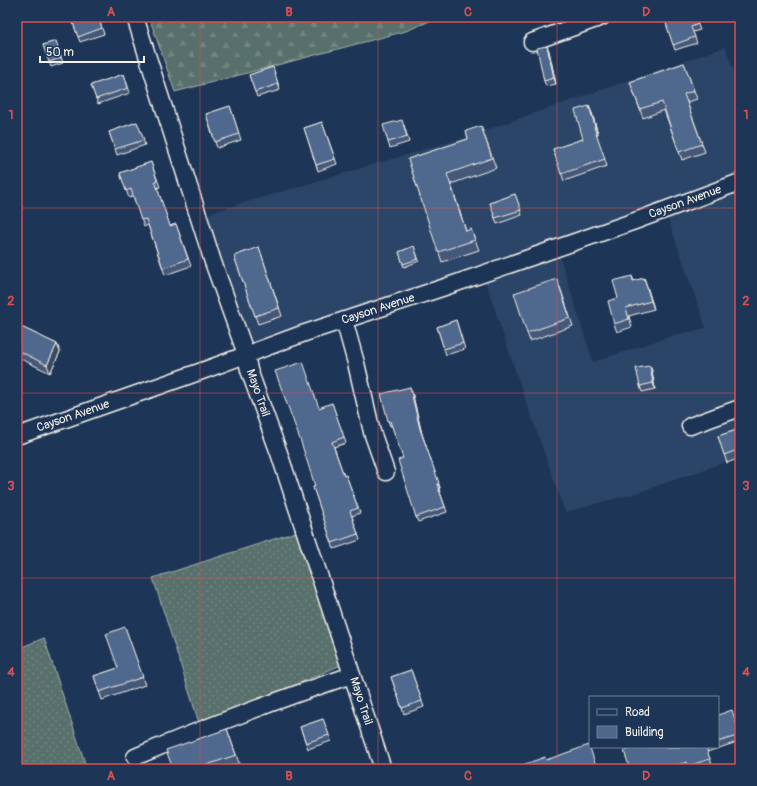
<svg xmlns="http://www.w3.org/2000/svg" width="757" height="786" font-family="Pangolin,sans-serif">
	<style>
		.built { fill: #2c4467 }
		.grass { fill: url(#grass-dots); stroke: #a6b0aa }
		.forest { fill: url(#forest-firs); stroke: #a6b0aa }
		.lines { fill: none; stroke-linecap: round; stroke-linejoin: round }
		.minor-casing { stroke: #f4f1e8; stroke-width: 19 }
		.minor { stroke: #1d3557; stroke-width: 16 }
		.wall { fill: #445979; stroke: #f4f1e8 }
		.shaded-wall { fill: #374863; stroke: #f4f1e8 }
		.building { fill: #4f678d; stroke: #f4f1e8 }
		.grid { fill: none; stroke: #dc504e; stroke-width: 1; stroke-opacity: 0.55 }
		.labels { text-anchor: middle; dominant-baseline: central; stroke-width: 3; stroke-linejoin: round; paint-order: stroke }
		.street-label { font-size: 12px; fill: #f4f1e8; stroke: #1d3557 }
		.neatline { fill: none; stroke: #dc504e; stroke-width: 1.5 }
		.grid-label { font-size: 13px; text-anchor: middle; font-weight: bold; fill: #dc504e }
	</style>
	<defs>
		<pattern id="grass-dots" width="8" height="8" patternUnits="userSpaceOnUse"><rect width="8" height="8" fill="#59706c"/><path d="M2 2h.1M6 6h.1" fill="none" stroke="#718581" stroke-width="1.8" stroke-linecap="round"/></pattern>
		<pattern id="forest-firs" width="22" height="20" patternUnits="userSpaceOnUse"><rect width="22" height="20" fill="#59706c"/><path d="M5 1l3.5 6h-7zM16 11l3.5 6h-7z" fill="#718581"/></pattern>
	</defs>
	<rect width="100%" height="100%" fill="#1d3557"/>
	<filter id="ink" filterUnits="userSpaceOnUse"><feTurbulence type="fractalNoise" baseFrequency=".025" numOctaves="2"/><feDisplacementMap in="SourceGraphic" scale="8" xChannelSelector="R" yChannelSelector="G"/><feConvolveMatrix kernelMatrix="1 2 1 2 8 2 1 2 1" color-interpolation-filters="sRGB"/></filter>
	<g filter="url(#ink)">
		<path class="built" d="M 725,47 L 740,88 L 740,175 L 633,214 L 251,345 L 206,214 L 463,138 Z
			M 740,189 L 740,457 L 637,493 L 565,512 L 516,373 L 485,280 L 559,254 L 593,362 L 674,335 L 706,328 L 667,216 Z"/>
		<path class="grass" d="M 296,532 L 341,665 L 200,726 L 153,578 Z
			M 44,638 L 87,769 L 17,769 L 17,649 Z"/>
		<path class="forest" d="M 149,17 L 429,17 L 430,21 L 406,31 L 175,92 Z"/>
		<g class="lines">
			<g class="minor-casing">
				<path id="minor" d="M 135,17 L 213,262 L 246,354 L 249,370 L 279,453 L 383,769
					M 532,42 L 602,17
					M 344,320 L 356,363 L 372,432 L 386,472
					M 690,426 L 740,408
					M 17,436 L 202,371 L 302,334 L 445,287 L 635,221 L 740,182
					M 135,757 C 206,727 279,699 352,675"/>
			</g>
			<use href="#minor" class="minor"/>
		</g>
		<path class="wall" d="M 71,17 L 98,17 L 104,34 L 80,42 Z
			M 664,17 L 695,17 L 700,30 L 693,32 L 697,43 L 675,50 Z
			M 56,41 L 63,63 L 51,67 L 43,45 Z
			M 547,46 L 549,51 L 556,84 L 546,86 L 544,81 Z
			M 684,63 L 697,99 L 687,102 L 705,152 L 682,160 L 664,110 L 643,118 L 630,82 Z
			M 273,67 L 280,90 L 257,97 L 249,75 Z
			M 124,74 L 130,93 L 98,104 L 91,85 Z
			M 230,106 L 241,140 L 217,148 L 206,114 Z
			M 592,113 L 598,134 L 596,134 L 607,166 L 564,181 L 553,149 L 583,139 Z
			M 137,122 L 145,145 L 117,155 L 109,132 Z
			M 322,122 L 337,164 L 318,171 L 304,128 Z
			M 404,125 L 409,142 L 390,148 L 388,142 Z
			M 481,126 L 496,168 L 451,184 L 466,231 L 471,229 L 479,250 L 442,262 L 408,159 L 468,139 Z
			M 151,162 L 160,187 L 157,188 L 170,226 L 176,224 L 191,266 L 165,275 L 148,225 L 144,227 L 133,196 L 129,198 L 120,173 Z
			M 515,194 L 522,215 L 497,224 L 490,203 Z
			M 414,246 L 419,261 L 404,267 L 399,252 Z
			M 259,247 L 282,316 L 258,324 L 234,256 Z
			M 632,276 L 634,281 L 644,278 L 654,309 L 629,316 L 632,327 L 617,332 L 614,324 L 618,298 Z
			M 560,287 L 573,326 L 530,341 L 527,333 Z
			M 456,320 L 465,349 L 446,355 L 437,327 Z
			M 17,325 L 57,344 L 60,352 L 50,373 L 17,357 Z
			M 650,366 L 652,371 L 655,389 L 642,392 L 640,386 Z
			M 412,392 L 422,434 L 440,488 L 439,489 L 447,512 L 418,522 L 416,517 L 403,458 L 392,426 L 390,426 L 388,421 Z
			M 332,403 L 346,443 L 334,447 L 344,476 L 346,475 L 360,513 L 352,516 L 360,540 L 334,549 L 313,487 L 315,486 L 319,408 Z
			M 740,429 L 740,458 L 727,463 L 718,436 Z
			M 125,627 L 145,685 L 102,700 L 94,676 L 118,668 Z
			M 411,670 L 424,707 L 404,714 L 391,677 Z
			M 718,715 L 740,734 L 740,741 L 707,752 L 712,764 L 698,769 L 689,769 L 689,768 L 684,769 L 630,769 L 637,747 L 718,747 Z
			M 323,719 L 331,741 L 308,749 L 300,727 Z
			M 227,729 L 239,763 L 221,769 L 173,769 Z"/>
		<path class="shaded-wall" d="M 547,46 L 549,51 L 556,84 L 554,78 Z
			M 589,106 L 592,113 L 598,134 L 595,126 Z
			M 644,278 L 647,286 L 654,309 L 651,301 Z
			M 57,344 L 60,352 L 50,373 L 47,365 Z
			M 650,366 L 652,371 L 655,389 L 653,383 Z
			M 410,387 L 412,392 L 422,434 L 440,488 L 420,429 Z"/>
		<path class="building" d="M 71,17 L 98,17 L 102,28 L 78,37 Z
			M 664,17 L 695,17 L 698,24 L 691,27 L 695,37 L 673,45 Z
			M 56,41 L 61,58 L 49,62 L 43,45 Z
			M 547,46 L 554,78 L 544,81 L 537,48 Z
			M 684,63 L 694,91 L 684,94 L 702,144 L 679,152 L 662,102 L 640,109 L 630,82 Z
			M 273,67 L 278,84 L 255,92 L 249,75 Z
			M 124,74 L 128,88 L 96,99 L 91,85 Z
			M 230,106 L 239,134 L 215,142 L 206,114 Z
			M 589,106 L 595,126 L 594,127 L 605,159 L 561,174 L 553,149 L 583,139 L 575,110 Z
			M 402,120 L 407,137 L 388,142 L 383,125 Z
			M 137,122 L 144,140 L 115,149 L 109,132 Z
			M 322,122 L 335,159 L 316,165 L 304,128 Z
			M 481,126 L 492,158 L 447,174 L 466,231 L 471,229 L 475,240 L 438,252 L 408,159 L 468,139 L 466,131 Z
			M 151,162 L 157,180 L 155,181 L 170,226 L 176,224 L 188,259 L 163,268 L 146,219 L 141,220 L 131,189 L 126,191 L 120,173 Z
			M 515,194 L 521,210 L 495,218 L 490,203 Z
			M 414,246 L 418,259 L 403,264 L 399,252 Z
			M 259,247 L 279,308 L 255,316 L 234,256 Z
			M 632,276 L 633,281 L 644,278 L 651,301 L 626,308 L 629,319 L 614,324 L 608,301 L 618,298 L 613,281 Z
			M 557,279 L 570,318 L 527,333 L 514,293 Z
			M 456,320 L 463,343 L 444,349 L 437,327 Z
			M 17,325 L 57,344 L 47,365 L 17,350 Z
			M 303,362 L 319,408 L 332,403 L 344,437 L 332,442 L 344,476 L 346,475 L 358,508 L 350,511 L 358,534 L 332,543 L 313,487 L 315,486 L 301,442 L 275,371 Z
			M 650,366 L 653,383 L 640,386 L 636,368 Z
			M 410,387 L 420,429 L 439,483 L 437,484 L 445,507 L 416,517 L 398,460 L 403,458 L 390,421 L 388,421 L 381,394 Z
			M 740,429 L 740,449 L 724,455 L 718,436 Z
			M 125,627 L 143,677 L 99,692 L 94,676 L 118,668 L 106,634 Z
			M 411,670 L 422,701 L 402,708 L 391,677 Z
			M 732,710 L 740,735 L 718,742 L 718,715 Z
			M 323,719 L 329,735 L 306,743 L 300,727 Z
			M 227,729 L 236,755 L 195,769 L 173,769 L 166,750 Z
			M 589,745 L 597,769 L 511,769 L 545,757 L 546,760 Z
			M 637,747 L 706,747 L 710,759 L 688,766 L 687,762 L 665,769 L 630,769 L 624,751 Z"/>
	</g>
	<path class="grid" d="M 200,17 L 200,769M 378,17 L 378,769M 557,17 L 557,769M 17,208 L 740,208M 17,393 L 740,393M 17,578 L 740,578"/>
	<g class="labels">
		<g class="street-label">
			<text transform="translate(685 202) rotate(-20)">Cayson Avenue</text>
			<text transform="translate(378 309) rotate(-18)">Cayson Avenue</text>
			<text transform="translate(258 393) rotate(71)">Mayo Trail</text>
			<text transform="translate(73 416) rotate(-19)">Cayson Avenue</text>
			<text transform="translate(361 701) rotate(72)">Mayo Trail</text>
		</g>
	</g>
	<rect width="757" height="786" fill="none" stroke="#1d3557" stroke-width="44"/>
	<rect x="589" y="696" width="130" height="52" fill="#1d3557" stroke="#738091"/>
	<rect x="597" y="709" width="20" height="6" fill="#1d3557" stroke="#738091"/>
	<text x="625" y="716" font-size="12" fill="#f4f1e8">Road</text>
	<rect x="597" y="726" width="20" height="12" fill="#4f678d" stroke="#738091"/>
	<text x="625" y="736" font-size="12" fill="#f4f1e8">Building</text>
	<path d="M40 56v6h104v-6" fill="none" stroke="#f4f1e8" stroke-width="2"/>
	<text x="46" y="56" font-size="12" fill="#f4f1e8" stroke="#1d3557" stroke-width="3" paint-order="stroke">50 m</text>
	<rect x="22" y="22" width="713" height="742" class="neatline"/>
	<g class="grid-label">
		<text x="111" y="16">A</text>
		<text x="289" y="16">B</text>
		<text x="468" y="16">C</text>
		<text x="646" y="16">D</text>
		<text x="11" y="119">1</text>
		<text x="746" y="119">1</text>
		<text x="11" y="305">2</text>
		<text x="746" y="305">2</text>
		<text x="11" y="490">3</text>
		<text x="746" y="490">3</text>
		<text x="11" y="676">4</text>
		<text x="746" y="676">4</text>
		<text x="111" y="780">A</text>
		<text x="289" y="780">B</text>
		<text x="468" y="780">C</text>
		<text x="646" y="780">D</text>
	</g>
</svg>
